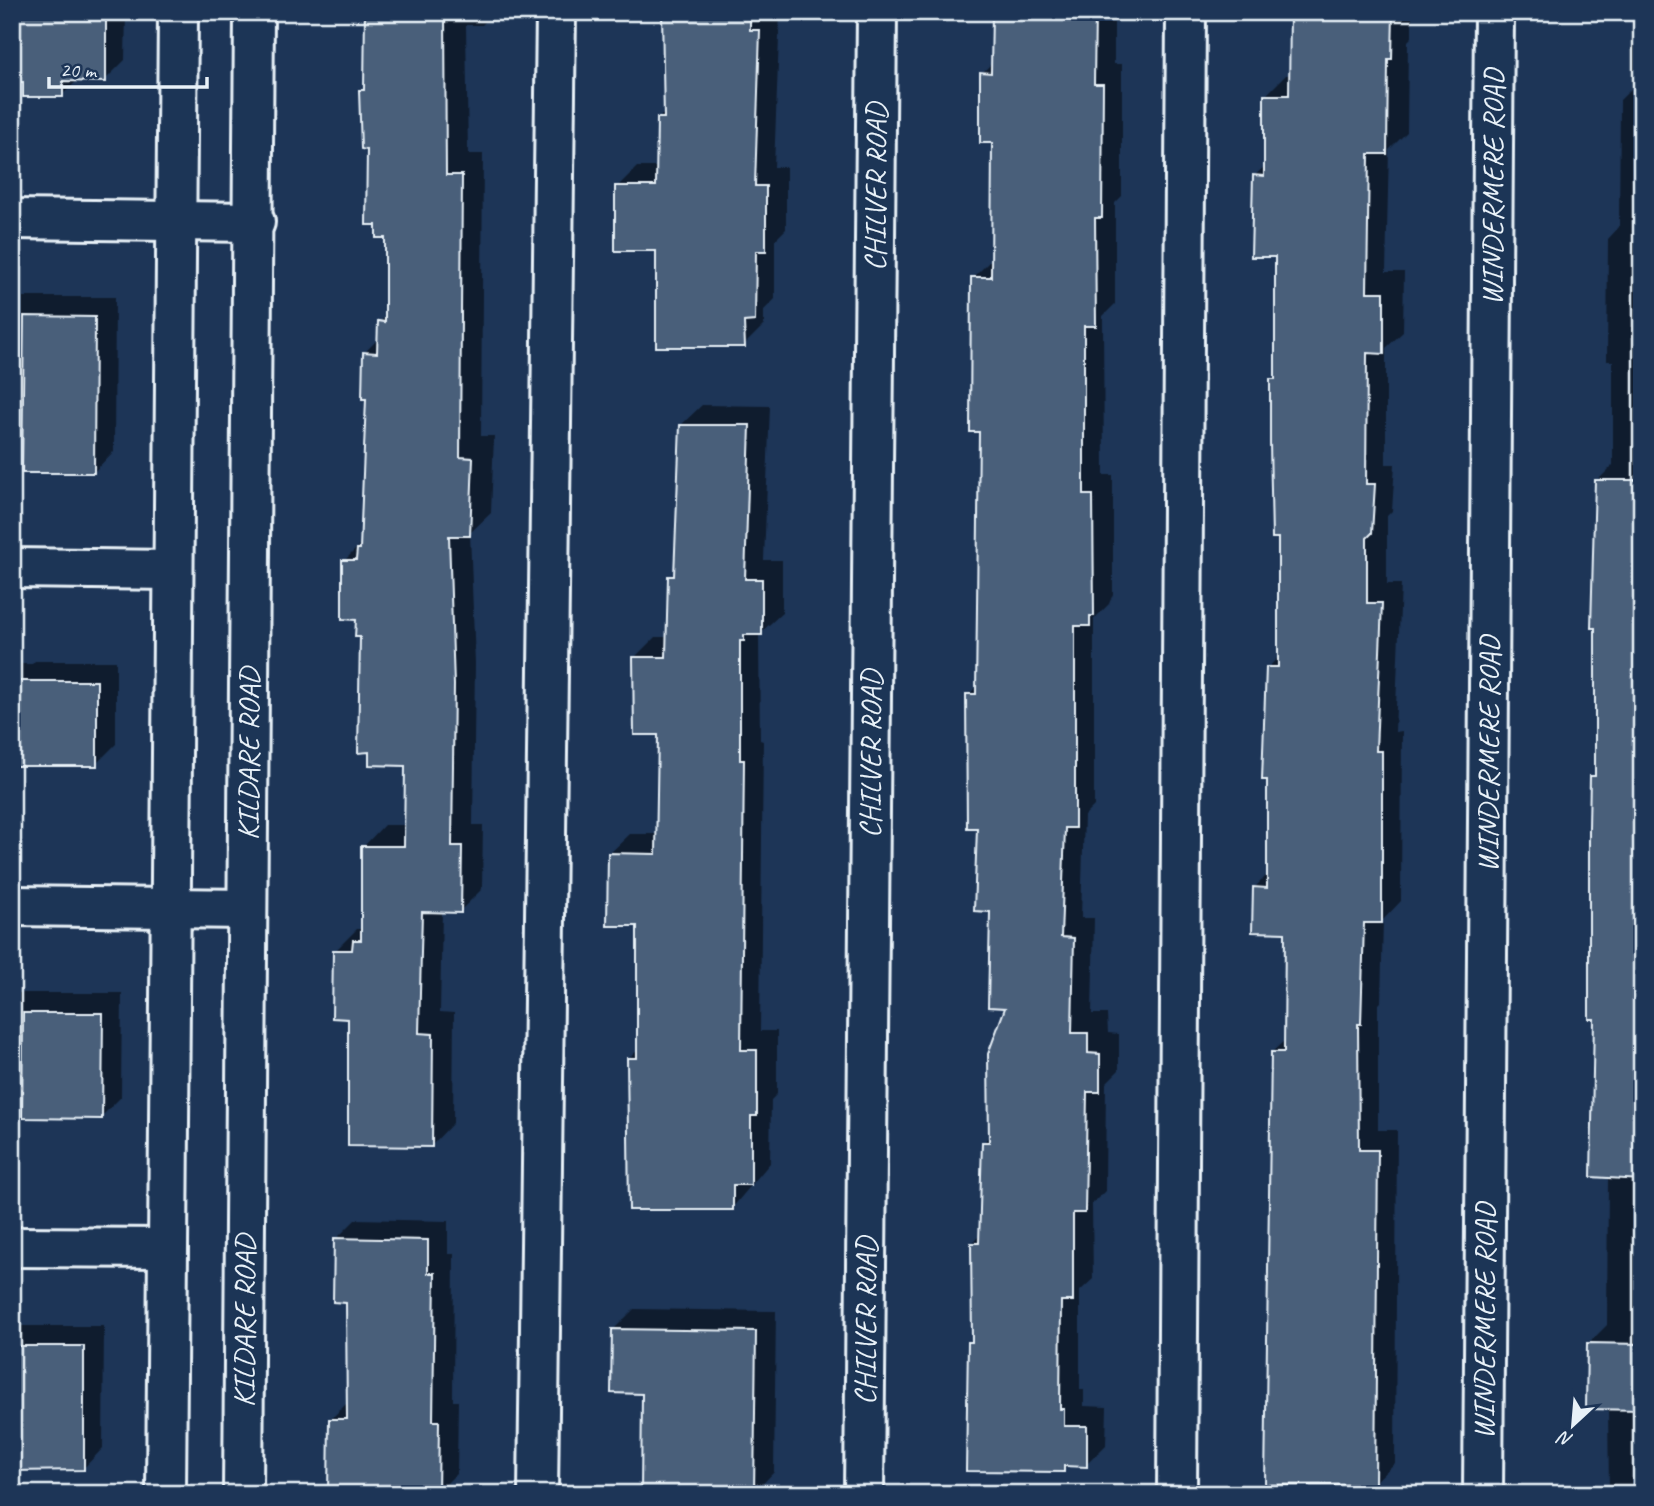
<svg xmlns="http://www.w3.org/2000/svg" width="1654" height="1506" font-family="Caveat,sans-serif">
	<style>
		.shadow { fill: #0007 }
		.building { fill: #495e7a; stroke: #e8f1f8; stroke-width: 2 }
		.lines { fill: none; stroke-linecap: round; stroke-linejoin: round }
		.minor-casing { stroke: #e8f1f8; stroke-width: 44 }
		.minor { stroke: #1d3557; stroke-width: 38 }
		.labels { text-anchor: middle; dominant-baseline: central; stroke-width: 6; stroke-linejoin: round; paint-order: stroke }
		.street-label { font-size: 30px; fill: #e8f1f8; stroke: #1d3557 }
	</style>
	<rect width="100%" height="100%" fill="#1d3557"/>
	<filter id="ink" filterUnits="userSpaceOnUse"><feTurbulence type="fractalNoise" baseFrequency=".0143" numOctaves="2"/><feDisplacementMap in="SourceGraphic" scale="14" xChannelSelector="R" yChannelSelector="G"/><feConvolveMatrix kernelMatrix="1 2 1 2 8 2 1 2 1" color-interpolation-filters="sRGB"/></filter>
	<g filter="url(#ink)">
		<path class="shadow" d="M 21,12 L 126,12 L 125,60 L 105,80 L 78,80 L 62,95 L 24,80 Z
			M 367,12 L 495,12 L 482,25 L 466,25 L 468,154 L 483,154 L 481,436 L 494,436 L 491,513 L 470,533 L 475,663 L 473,825 L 483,825 L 482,889 L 460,911 L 442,911 L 440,1012 L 454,1013 L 453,1123 L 432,1145 L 350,1017 L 335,951 L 357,929 L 363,929 L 363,847 L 384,825 L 406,825 L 407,764 L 361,636 L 344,561 L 362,543 L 368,397 L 364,353 L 379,338 L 380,322 L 387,315 L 387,236 L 369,148 L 361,91 L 366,86 Z
			M 666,12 L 780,12 L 774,167 L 786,167 L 786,229 L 775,240 L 775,299 L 764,310 L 764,325 L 744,345 L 658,249 L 617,187 L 637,167 L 658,167 L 658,119 L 666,111 Z
			M 994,12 L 1114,12 L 1114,64 L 1122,64 L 1122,196 L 1115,203 L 1115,304 L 1103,316 L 1104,475 L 1113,475 L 1113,594 L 1109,604 L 1094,619 L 1094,806 L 1084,816 L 1081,918 L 1094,918 L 1092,1014 L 1107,1014 L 1108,1033 L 1119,1034 L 1119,1070 L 1106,1083 L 1105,1191 L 1092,1204 L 1093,1279 L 1080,1291 L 1080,1390 L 1084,1390 L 1084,1406 L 1107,1407 L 1106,1445 L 1086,1465 L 1069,1465 L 1064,1470 L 969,1342 L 973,1338 L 972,1243 L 981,1234 L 984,1142 L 990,1135 L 1008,1006 L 979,826 L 968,695 L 978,685 L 981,430 L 973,278 L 992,259 L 993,141 L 982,73 L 993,62 Z
			M 1292,12 L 1412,12 L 1412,37 L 1408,41 L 1407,132 L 1389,150 L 1386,272 L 1404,272 L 1403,332 L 1386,348 L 1386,464 L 1395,464 L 1392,511 L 1387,516 L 1387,584 L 1401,584 L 1395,732 L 1402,731 L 1401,901 L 1383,920 L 1381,1002 L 1378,1005 L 1378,1130 L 1397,1130 L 1395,1463 L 1374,1483 L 1272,1052 L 1286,1039 L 1287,931 L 1254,888 L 1269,873 L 1268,668 L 1280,655 L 1280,537 L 1272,379 L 1276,375 L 1276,256 L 1254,176 L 1266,165 L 1266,95 L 1286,75 L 1291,75 Z
			M 1632,12 L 1642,12 L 1642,1494 L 1609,1494 L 1608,1408 L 1588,1344 L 1607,1325 L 1608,1176 L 1596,1018 L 1592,777 L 1597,772 L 1597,481 L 1613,465 L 1613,361 L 1607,361 L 1608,239 L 1619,227 L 1620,100 L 1632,88 Z
			M 12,297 L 115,297 L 114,451 L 94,472 L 24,409 L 12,409 Z
			M 702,405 L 770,406 L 764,560 L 782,560 L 782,613 L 759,634 L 760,740 L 763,741 L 760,1031 L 777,1031 L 777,1094 L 771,1100 L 770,1163 L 732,1208 L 629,1058 L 639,1049 L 639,924 L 609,854 L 630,834 L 658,834 L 660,734 L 635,657 L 655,637 L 668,637 L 670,577 L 676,571 L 681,425 Z
			M 35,661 L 116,661 L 116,744 L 96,764 L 12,764 L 12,664 L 32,664 Z
			M 12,993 L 122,993 L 121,1097 L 101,1117 L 12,1116 Z
			M 356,1219 L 448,1221 L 448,1254 L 454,1254 L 453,1401 L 458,1401 L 457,1473 L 437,1493 L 331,1419 L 348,1402 L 348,1301 L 336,1239 Z
			M 634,1309 L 776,1311 L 774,1472 L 754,1493 L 644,1392 L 613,1330 Z
			M 12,1326 L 104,1326 L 103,1448 L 83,1469 L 12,1469 Z"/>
		<path class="building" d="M 19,12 L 106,12 L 106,82 L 63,81 L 63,97 L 23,97 L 23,82 L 18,82 Z
			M 365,12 L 445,12 L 446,175 L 462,175 L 460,457 L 473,458 L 470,536 L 449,536 L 454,685 L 452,846 L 462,846 L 461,913 L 422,912 L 419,1033 L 433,1034 L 432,1147 L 348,1146 L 348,1019 L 332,1018 L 333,950 L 352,950 L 353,940 L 361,940 L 361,846 L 404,846 L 405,766 L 369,765 L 369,752 L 358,753 L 360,637 L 355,637 L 356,620 L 342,619 L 342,560 L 356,560 L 357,549 L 360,549 L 366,399 L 362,399 L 363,352 L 377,353 L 378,321 L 385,322 L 385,238 L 376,238 L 376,225 L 366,225 L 367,150 L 361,149 L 359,90 L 364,90 Z
			M 750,12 L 750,30 L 760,30 L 755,186 L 766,186 L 766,251 L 756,251 L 755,321 L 744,322 L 745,347 L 656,347 L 656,251 L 615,251 L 615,186 L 656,186 L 657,118 L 664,118 L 662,13 Z
			M 992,12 L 1095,12 L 1094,84 L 1103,84 L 1102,218 L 1095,218 L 1096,326 L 1084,326 L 1084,495 L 1093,495 L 1094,616 L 1090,616 L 1090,626 L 1075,626 L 1075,828 L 1065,828 L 1061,937 L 1074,938 L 1072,1033 L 1088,1033 L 1088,1053 L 1100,1054 L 1100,1092 L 1087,1092 L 1085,1213 L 1073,1213 L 1073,1301 L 1061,1301 L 1060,1409 L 1064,1409 L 1064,1426 L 1087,1426 L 1087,1467 L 1064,1466 L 1064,1472 L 966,1471 L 968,1342 L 972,1342 L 971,1243 L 979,1243 L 982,1142 L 989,1142 L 988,1054 L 1005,1008 L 988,1007 L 990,912 L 974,911 L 977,828 L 967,828 L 966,694 L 976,694 L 979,432 L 970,432 L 971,277 L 991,277 L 992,143 L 980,143 L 980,72 L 991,73 Z
			M 1290,12 L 1393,12 L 1392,59 L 1388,59 L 1387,154 L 1369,154 L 1367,292 L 1384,292 L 1384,354 L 1367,353 L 1366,484 L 1375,484 L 1372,533 L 1367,538 L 1367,603 L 1382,603 L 1376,751 L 1382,751 L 1382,923 L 1364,923 L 1361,1024 L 1358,1024 L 1359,1150 L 1378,1150 L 1375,1485 L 1265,1485 L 1271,1052 L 1284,1052 L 1285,933 L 1252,932 L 1253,887 L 1267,888 L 1267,780 L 1262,780 L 1266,667 L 1278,667 L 1278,538 L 1272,538 L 1270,442 L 1270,379 L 1275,379 L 1275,257 L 1251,257 L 1253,175 L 1264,176 L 1264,95 L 1289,95 Z
			M 24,316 L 95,317 L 94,473 L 22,473 Z
			M 680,425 L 750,425 L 745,579 L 762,579 L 762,635 L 744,635 L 744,641 L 740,641 L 740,760 L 744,760 L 741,1050 L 757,1050 L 757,1116 L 751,1116 L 751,1185 L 733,1185 L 733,1210 L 629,1210 L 627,1058 L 637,1058 L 637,926 L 607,926 L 608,853 L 656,854 L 658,735 L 634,735 L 633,657 L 666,657 L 668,576 L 674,576 Z
			M 1595,480 L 1642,480 L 1642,1180 L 1591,1177 L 1594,1019 L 1589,1019 L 1589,828 L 1590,776 L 1595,776 L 1595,628 L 1591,628 Z
			M 13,681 L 97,681 L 97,766 L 13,766 Z
			M 23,1013 L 103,1013 L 102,1119 L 22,1118 Z
			M 334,1238 L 428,1240 L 428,1273 L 435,1273 L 433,1421 L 439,1421 L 438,1494 L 328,1494 L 329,1419 L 347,1419 L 346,1303 L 333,1302 Z
			M 612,1329 L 756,1331 L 754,1494 L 641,1494 L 642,1394 L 611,1393 Z
			M 1587,1343 L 1642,1344 L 1642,1410 L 1586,1409 Z
			M 12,1346 L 84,1346 L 84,1470 L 12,1471 Z"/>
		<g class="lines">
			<g class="minor-casing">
				<g id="minor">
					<path d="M 12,219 L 255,222"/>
					<path d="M 12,568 L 173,570"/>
					<path d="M 12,906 L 247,909"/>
					<path d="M 12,1247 L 167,1248"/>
					<path d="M 166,1494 L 178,12"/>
					<path id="s1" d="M 243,1494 L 254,12"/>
					<path d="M 538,1494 L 556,12"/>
					<path id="s2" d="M 864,1494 L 877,12"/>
					<path d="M 1177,1494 L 1186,12"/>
					<path id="s3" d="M 1483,1494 L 1494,12"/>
				</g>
			</g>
			<use href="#minor" class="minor"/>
		</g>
	</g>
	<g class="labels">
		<g class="street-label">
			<text stroke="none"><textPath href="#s2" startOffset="1307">CHILVER ROAD</textPath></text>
			<text stroke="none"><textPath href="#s3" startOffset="1307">WINDERMERE ROAD</textPath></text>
			<text stroke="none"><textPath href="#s1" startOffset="740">KILDARE ROAD</textPath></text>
			<text stroke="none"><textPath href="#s2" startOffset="740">CHILVER ROAD</textPath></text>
			<text stroke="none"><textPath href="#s3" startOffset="740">WINDERMERE ROAD</textPath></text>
			<text stroke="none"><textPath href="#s1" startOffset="173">KILDARE ROAD</textPath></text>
			<text stroke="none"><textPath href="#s2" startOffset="173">CHILVER ROAD</textPath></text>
			<text stroke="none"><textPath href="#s3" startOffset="173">WINDERMERE ROAD</textPath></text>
		</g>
	</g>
	<rect width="1654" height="1506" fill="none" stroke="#1d3557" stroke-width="42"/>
	<rect x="21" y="21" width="1612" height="1464" fill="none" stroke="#e8f1f8" stroke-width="2.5" filter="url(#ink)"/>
	<g transform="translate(1573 1425) rotate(206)" stroke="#1d3557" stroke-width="5" paint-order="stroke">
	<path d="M0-5L12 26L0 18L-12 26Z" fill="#e8f1f8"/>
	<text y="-10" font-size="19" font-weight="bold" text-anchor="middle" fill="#e8f1f8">N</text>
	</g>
	<path d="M49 77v10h158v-10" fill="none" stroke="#e8f1f8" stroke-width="3.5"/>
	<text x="60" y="77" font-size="21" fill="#e8f1f8" stroke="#1d3557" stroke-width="5" paint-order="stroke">20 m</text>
</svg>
